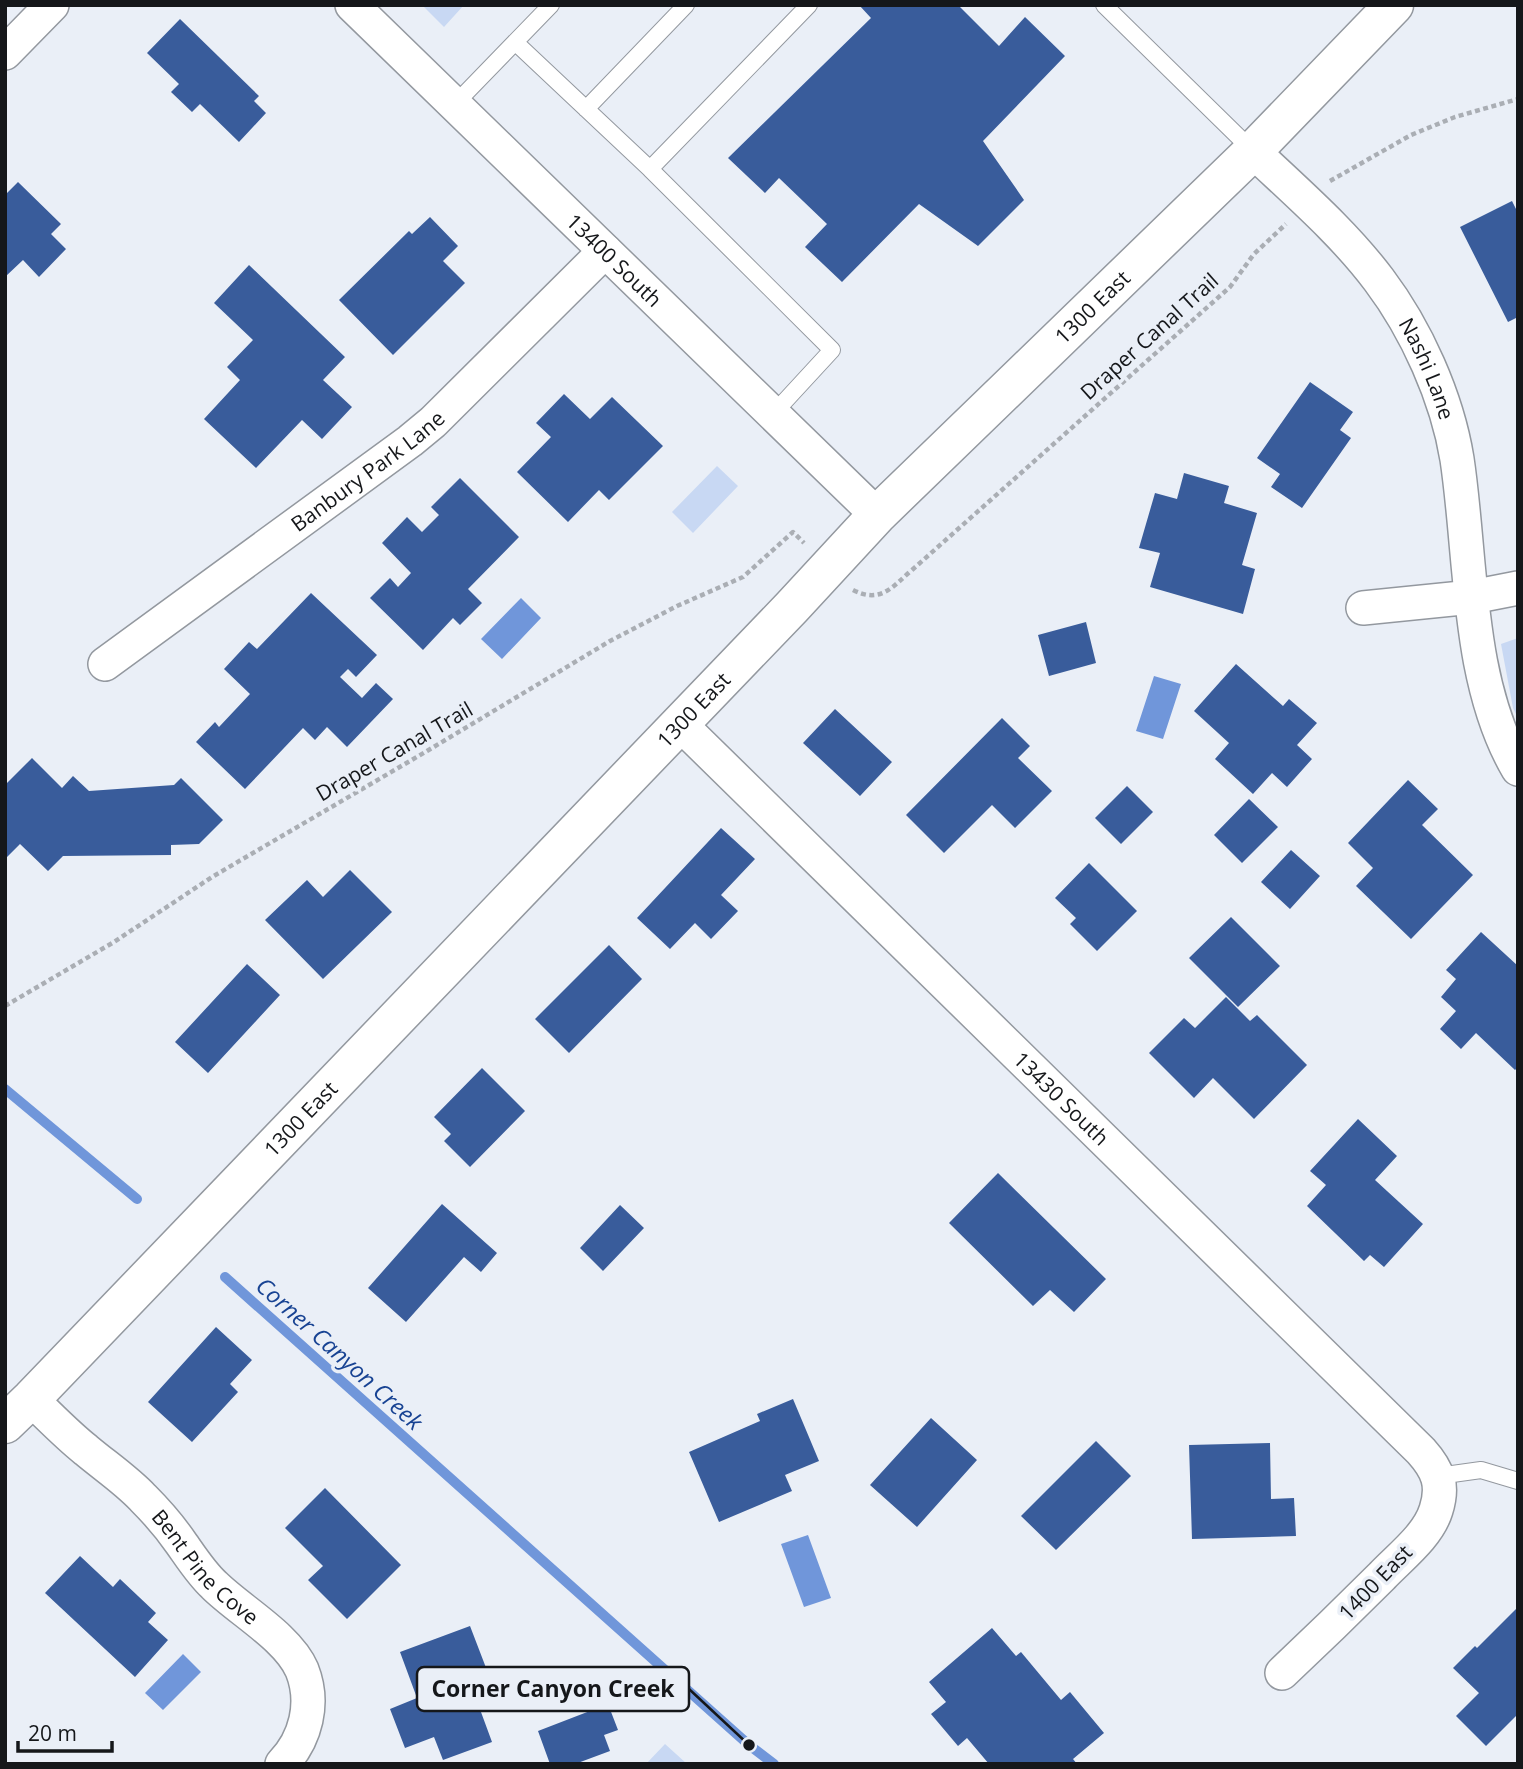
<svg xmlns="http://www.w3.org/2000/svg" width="1523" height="1769" font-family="'Open Sans',sans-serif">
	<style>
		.green { fill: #c8d8f3 }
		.water { fill: #7096da }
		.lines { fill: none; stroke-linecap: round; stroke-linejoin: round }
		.stream { stroke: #7096da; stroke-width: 10 }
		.building { fill: #395c9b }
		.lane-casing { stroke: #93989f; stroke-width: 18 }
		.street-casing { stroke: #93989f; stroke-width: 36 }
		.secondary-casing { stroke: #93989f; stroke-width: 41 }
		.path { stroke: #aaaeb4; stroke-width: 4.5; stroke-dasharray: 5 3.5; stroke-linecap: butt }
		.lane { stroke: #fff; stroke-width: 16 }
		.street { stroke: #fff; stroke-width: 33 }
		.secondary { stroke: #fff; stroke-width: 38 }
		.labels { text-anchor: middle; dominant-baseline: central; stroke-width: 7; stroke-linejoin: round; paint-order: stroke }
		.street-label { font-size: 21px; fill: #15171a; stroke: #eaeff7 }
		.water-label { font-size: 23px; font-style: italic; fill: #184393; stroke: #eaeff7 }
		.leader { fill: none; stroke: #15171a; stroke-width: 2.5 }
		.callout-dot { fill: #15171a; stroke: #eaeff7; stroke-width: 2.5 }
		.callout { fill: #eaeff7; stroke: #15171a; stroke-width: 2.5 }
		.callout-label { font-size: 23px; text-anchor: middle; font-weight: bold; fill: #15171a }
	</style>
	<rect width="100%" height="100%" fill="#eaeff7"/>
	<path class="green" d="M 422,5 L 464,5 L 444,27 Z
		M 717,466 L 738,486 L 693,533 L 672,512 Z
		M 1518,638 L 1518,718 L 1513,708 L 1501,644 Z
		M 665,1744 L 686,1763 L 646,1764 Z"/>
	<path class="water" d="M 521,598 L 541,618 L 502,659 L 481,639 Z
		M 1154,676 L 1181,684 L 1163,739 L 1136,731 Z
		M 808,1535 L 831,1598 L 804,1607 L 781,1544 Z
		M 183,1654 L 201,1672 L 163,1710 L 145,1693 Z"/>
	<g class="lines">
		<path class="stream" d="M 5,1089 L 137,1199
			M 225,1277 L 749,1745 L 774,1764"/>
	</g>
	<path class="building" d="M 859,5 L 958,5 L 999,46 L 1025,17 L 1065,56 L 983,141 L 1024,200 L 978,246 L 919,204 L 842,282 L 805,247 L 827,224 L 779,178 L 765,193 L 728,158 L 871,18 Z
		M 180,19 L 259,96 L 254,101 L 266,113 L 239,142 L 200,104 L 192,112 L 171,92 L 179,84 L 147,53 Z
		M 18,182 L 61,224 L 51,234 L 66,249 L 39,277 L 23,260 L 5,277 L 5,195 Z
		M 1512,201 L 1518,213 L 1518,317 L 1508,322 L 1460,227 Z
		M 430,217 L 458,246 L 443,261 L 465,283 L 393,355 L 339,300 L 409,231 L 412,234 Z
		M 249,265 L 345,357 L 323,380 L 352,407 L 322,439 L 302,420 L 256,468 L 204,419 L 240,380 L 227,367 L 253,340 L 214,303 Z
		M 1310,382 L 1353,412 L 1340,430 L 1351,438 L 1302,508 L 1271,487 L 1280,474 L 1257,458 Z
		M 564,394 L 590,419 L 612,397 L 663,446 L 609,500 L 599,490 L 568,522 L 517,472 L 551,437 L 536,423 Z
		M 1184,473 L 1229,486 L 1224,503 L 1257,513 L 1242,565 L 1255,569 L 1243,614 L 1150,587 L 1160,553 L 1139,548 L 1155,493 L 1177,499 Z
		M 460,478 L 519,537 L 468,589 L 482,603 L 460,625 L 453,618 L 423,650 L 370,598 L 390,578 L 398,587 L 411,573 L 382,543 L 407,517 L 422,532 L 439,515 L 431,507 Z
		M 311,593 L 377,655 L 356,677 L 348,669 L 340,677 L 362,698 L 376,683 L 393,699 L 347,747 L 327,727 L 315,740 L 303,728 L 245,789 L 196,742 L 215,722 L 219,727 L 250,694 L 224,669 L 249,642 L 257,649 Z
		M 1086,622 L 1096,663 L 1049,676 L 1038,635 Z
		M 1236,664 L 1283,706 L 1289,699 L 1317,723 L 1297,745 L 1312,759 L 1287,787 L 1272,773 L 1253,794 L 1215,759 L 1229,743 L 1194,711 Z
		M 835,709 L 892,762 L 860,796 L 803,743 Z
		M 1002,718 L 1030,746 L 1018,758 L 1052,791 L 1015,828 L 992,805 L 944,853 L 906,815 Z
		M 32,758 L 62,788 L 73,776 L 89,791 L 174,785 L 181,778 L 223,820 L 199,844 L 171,845 L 171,855 L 63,856 L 48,871 L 20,844 L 5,859 L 5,785 Z
		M 1408,780 L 1438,809 L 1422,825 L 1473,875 L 1411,939 L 1356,886 L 1373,868 L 1348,843 Z
		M 1127,786 L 1153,812 L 1121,844 L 1095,818 Z
		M 1249,799 L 1278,827 L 1242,863 L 1214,835 Z
		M 721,828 L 755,859 L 721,895 L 738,911 L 711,939 L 695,923 L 670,949 L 637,918 Z
		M 1291,850 L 1320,876 L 1290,909 L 1261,882 Z
		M 1089,863 L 1137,911 L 1097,951 L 1070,924 L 1076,918 L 1055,898 Z
		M 350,870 L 392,912 L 323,979 L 265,920 L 307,880 L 323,897 Z
		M 1231,917 L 1280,966 L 1238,1007 L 1189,958 Z
		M 1481,932 L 1518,966 L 1518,1067 L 1515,1070 L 1476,1033 L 1461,1049 L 1440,1029 L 1456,1011 L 1441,997 L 1456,979 L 1446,970 Z
		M 609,945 L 642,979 L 569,1053 L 535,1019 Z
		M 247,964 L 280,995 L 208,1073 L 175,1042 Z
		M 1226,997 L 1250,1021 L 1257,1015 L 1307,1065 L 1254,1119 L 1213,1078 L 1194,1098 L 1149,1053 L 1184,1018 L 1195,1028 Z
		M 482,1068 L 525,1111 L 470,1167 L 444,1141 L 451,1134 L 434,1117 Z
		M 1358,1119 L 1397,1156 L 1375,1180 L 1423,1224 L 1384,1267 L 1370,1255 L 1364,1261 L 1307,1206 L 1326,1185 L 1310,1171 Z
		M 998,1173 L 1106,1279 L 1074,1312 L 1050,1290 L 1033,1306 L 949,1223 Z
		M 442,1204 L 497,1253 L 481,1272 L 464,1257 L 406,1322 L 368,1288 Z
		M 620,1205 L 644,1228 L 603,1271 L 580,1248 Z
		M 216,1327 L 252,1360 L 230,1384 L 238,1392 L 192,1442 L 148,1402 Z
		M 793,1399 L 819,1461 L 785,1475 L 792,1491 L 719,1522 L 689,1452 L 760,1421 L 757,1414 Z
		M 931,1418 L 977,1460 L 917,1527 L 870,1485 Z
		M 1096,1441 L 1131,1476 L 1056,1550 L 1021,1516 Z
		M 1270,1443 L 1271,1499 L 1294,1498 L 1296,1536 L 1192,1539 L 1189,1445 Z
		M 325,1488 L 401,1565 L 347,1619 L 308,1580 L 323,1566 L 285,1528 Z
		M 80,1556 L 113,1587 L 120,1579 L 156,1613 L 148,1622 L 168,1640 L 135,1677 L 45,1593 Z
		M 1518,1607 L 1518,1714 L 1486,1746 L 1456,1716 L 1479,1693 L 1453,1668 L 1475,1646 L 1477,1648 Z
		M 470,1626 L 493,1686 L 474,1693 L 492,1742 L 443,1760 L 434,1737 L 405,1748 L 390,1709 L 417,1698 L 400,1652 Z
		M 992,1628 L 1016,1656 L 1021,1652 L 1061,1700 L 1070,1692 L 1104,1733 L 1073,1759 L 1077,1764 L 989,1764 L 967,1738 L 958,1746 L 931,1714 L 946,1702 L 929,1682 Z
		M 608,1704 L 618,1730 L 604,1735 L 610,1751 L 575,1764 L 550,1764 L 538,1731 Z"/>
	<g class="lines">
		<g class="lane-casing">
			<path id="lane" d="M 1104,5 L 1253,151
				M 515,42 L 650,169 L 832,350 L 773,414
				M 454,105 L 551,5
				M 586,109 L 686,5
				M 650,169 L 809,5
				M 1438,1476 L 1481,1470 L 1518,1481"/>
		</g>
		<g class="street-casing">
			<g id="street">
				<path id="s1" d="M 352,5 L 877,515"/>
				<path d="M 5,53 L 52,5"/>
				<path id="s2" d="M 1253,151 C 1296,192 1343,232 1379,280 C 1416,329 1447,397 1457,459 C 1472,558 1466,680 1518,769"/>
				<path d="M 1363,608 L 1472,597 L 1518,588"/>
				<path id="s3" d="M 105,664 L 410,441 L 433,422 L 605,251"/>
				<path id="s4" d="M 679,723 L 1421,1451 C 1438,1470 1444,1485 1436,1510 C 1428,1536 1400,1557 1382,1576 C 1349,1609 1316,1641 1282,1673"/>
				<path id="s5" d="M 31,1399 C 49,1416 67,1435 86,1450 C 105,1466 126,1480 143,1498 C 157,1512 170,1527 181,1543 C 191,1557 201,1573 214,1585 C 239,1610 288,1637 302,1670 C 315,1703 306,1739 282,1764"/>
			</g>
		</g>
		<g class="secondary-casing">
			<g id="secondary">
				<path id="s6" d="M 5,1424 L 31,1399 L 792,607 L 877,515 L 1253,151 L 1394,5"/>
			</g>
		</g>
		<path class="path" d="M 1330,181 L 1411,135 L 1455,117 L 1518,99
			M 853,590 C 881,604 892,587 912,570 L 1230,287 L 1254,254 L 1286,224
			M 5,1006 L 114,942 L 212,877 L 427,751 L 610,641 L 677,606 L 743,577 L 793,532 L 804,543"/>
		<use href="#lane" class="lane"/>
		<use href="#street" class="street"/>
		<use href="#secondary" class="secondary"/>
	</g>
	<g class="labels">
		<g class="street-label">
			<text stroke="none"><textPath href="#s1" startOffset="366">13400 South</textPath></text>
			<text stroke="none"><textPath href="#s6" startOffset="1559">1300 East</textPath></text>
			<text transform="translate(1149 336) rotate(-42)">Draper Canal Trail</text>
			<text stroke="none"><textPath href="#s2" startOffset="282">Nashi Lane</textPath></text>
			<text stroke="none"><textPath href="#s3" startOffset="326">Banbury Park Lane</textPath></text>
			<text stroke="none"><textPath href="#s6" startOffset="992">1300 East</textPath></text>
			<text transform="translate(394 751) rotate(-30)">Draper Canal Trail</text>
			<text stroke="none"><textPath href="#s4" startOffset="536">13430 South</textPath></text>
			<text stroke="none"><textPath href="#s6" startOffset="425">1300 East</textPath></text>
			<text stroke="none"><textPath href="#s5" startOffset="243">Bent Pine Cove</textPath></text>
			<text transform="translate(1375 1582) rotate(-46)">1400 East</text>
		</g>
		<g class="water-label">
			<text transform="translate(340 1353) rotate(42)">Corner Canyon Creek</text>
		</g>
	</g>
	<path class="leader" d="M749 1745L689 1689"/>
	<circle class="callout-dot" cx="749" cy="1745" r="7"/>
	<rect class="callout" x="417" y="1667" width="272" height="44" rx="7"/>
	<g class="callout-label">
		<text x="553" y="1697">Corner Canyon Creek</text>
	</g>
	<rect width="1523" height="1769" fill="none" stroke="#15171a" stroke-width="14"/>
	<path d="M18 1741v10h94v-10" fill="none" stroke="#15171a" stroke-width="3.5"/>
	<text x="28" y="1741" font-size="21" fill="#15171a" stroke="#eaeff7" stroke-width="5" paint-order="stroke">20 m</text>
</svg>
